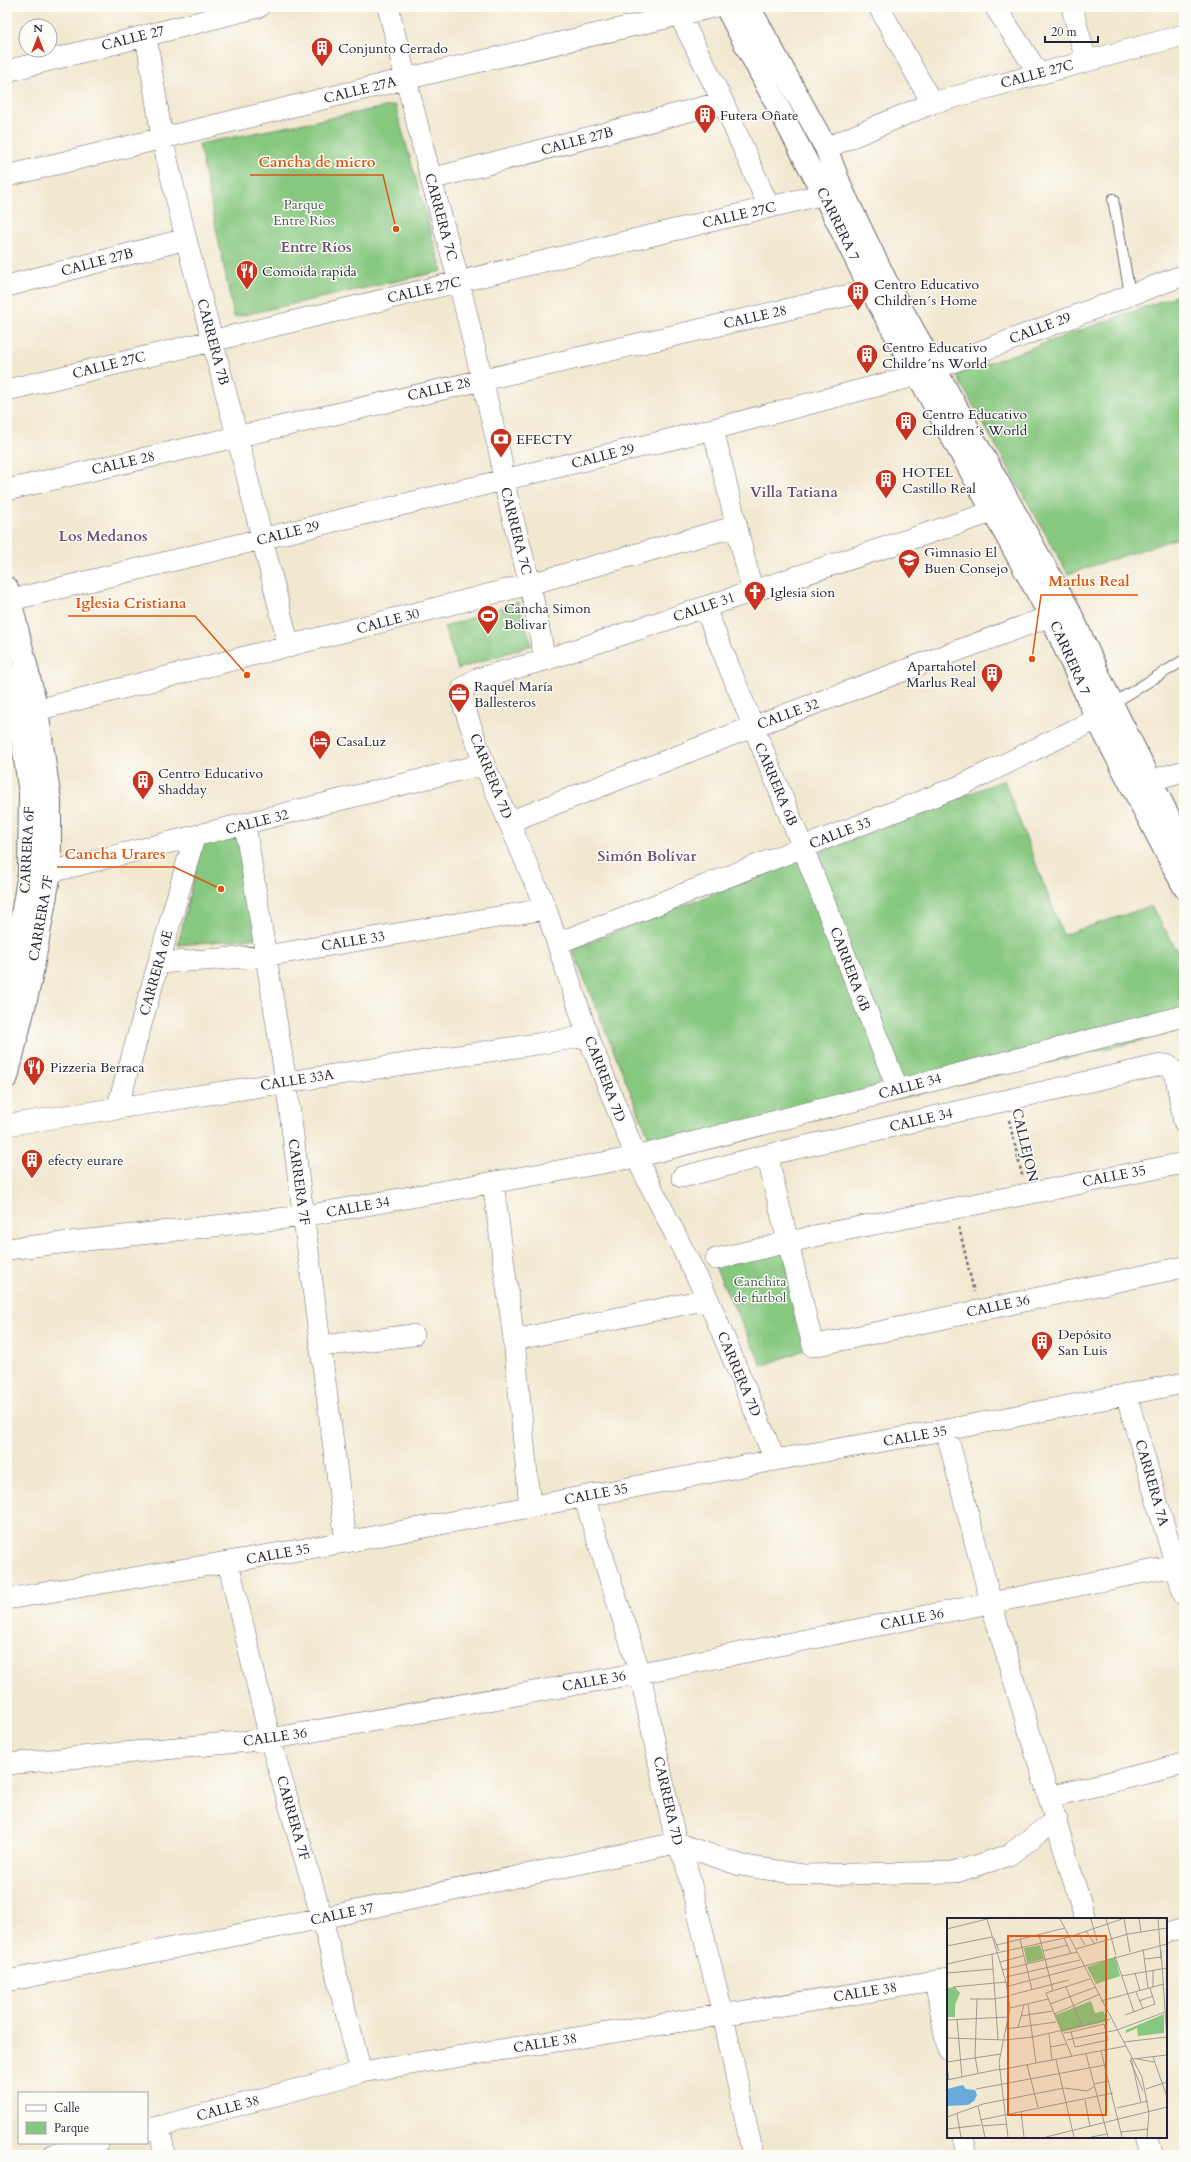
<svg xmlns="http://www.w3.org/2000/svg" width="1191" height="2162" font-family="Cardo,serif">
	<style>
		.green { fill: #87c880; stroke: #54755e }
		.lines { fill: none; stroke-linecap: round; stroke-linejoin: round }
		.lane-casing { stroke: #6b676f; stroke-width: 12 }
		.street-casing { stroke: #6b676f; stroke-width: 22 }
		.secondary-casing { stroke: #6b676f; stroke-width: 24 }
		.path { stroke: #6b676f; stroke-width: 2.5; stroke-dasharray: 3 3; stroke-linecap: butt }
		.lane { stroke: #fff; stroke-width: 10 }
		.street { stroke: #fff; stroke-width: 21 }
		.secondary { stroke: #fff; stroke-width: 22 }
		.labels { text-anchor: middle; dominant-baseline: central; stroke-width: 3; stroke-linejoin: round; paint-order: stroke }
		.street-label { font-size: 14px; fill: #22223b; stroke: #fdfcf7 }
		.poi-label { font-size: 14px; fill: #22223b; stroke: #fdfcf7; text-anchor: start }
		.park-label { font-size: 14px; fill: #455c53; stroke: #fdfcf7 }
		.neighbourhood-label { font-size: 15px; font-weight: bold; fill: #695272; stroke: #fdfcf7 }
		.inset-road { fill: none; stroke: #9f9994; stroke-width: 1 }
		.view { fill: #de560e; fill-opacity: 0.15; stroke: #de560e; stroke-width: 2 }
		.inset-edge { fill: none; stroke: #22223b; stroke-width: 2 }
		.leader { fill: none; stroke: #de560e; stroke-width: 1.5 }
		.callout-dot { fill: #de560e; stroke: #fdfcf7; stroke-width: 1.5 }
		.callout-label { font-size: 15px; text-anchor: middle; font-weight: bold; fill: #de560e; stroke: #fdfcf7; stroke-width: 3; stroke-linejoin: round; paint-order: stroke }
	</style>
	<rect width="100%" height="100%" fill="#fdfcf7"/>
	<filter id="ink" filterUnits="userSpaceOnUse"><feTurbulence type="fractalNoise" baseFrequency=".025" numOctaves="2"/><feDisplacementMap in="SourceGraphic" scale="8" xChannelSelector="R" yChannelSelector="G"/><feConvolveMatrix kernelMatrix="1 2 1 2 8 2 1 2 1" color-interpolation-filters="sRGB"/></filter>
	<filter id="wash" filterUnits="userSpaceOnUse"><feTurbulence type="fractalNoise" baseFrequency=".012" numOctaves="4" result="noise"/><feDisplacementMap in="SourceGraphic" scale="16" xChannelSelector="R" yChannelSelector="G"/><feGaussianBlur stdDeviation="0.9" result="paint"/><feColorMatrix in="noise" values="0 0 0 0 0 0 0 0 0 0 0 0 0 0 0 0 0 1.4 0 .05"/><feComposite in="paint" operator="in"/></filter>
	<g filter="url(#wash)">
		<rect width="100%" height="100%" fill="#f2e8d0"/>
		<path class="green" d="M 395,105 L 442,271 L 234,317 L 199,144 Z
			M 1184,293 L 1184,536 L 1068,574 L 956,375 Z
			M 518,602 L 532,645 L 458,669 L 444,627 Z
			M 1004,780 L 1063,935 L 1151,906 L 1184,962 L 1184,1030 L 657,1157 L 572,949 Z
			M 244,833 L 258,938 L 178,945 L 202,840 Z
			M 784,1251 L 807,1349 L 762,1366 L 715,1267 Z"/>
	</g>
	<g filter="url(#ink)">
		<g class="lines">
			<g class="lane-casing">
				<path id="lane" d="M 1113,199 L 1130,294
					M 1112,704 L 1184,660"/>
			</g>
			<g class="street-casing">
				<path id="street" d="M 388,7 L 431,179 L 459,282 L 501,459 L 503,480 L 530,584 L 545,660
					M 879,7 L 932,103
					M 995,7 L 1039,74
					M 1072,7 L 1086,61
					M 680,16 L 723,102 L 769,207
					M 146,35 L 162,138 L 186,239 L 237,436 L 289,647
					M 7,71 L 259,7
					M 826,148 L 932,103 L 1184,35
					M 7,176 L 405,79 L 713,7
					M 431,179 L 723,102
					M 7,286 L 186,239
					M 7,390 L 841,190
					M 713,429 L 752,590
					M 7,490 L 871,290
					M 11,600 L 713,429 L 918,375 L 1184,275
					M 705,608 L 803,848 L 898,1090
					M 37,710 L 530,584 L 737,526
					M 1134,785 L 1184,771
					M 509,822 L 752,727 L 1067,610
					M 245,824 L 286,1082 L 346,1542
					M 34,873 L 50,872 L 484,764
					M 558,943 L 960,786 L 1097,719 L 1109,707
					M 159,963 L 265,956 L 546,909
					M 117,1109 L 194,838
					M 7,1125 L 588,1036
					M 767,1155 L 813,1346 L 1184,1267
					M 682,1177 L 767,1155 L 1161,1065 L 1167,1065 L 1175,1072 L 1184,1122
					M 493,1182 L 514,1340 L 530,1507
					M 7,1249 L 304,1216 L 636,1157 L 1184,1016
					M 716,1259 L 824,1234 L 1184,1163
					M 514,1340 L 708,1299
					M 321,1346 L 413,1335
					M 1126,1394 L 1184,1595
					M 946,1430 L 991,1603 L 1085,1919
					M 775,1460 L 708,1299 L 636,1157 L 588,1036 L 546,909 L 484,764 L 463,704 L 463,688 L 476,679 L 545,660 L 992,512
					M 584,1497 L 640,1673 L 676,1843 L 685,1860 L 723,2015 L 753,2155
					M 228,1562 L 270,1739 L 322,1918 L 361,2072
					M 7,1599 L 346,1542 L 775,1460 L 946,1430 L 1184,1383
					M 7,1764 L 270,1739 L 640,1673 L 1175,1566
					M 1049,1797 L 1184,1764
					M 1166,1933 L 1184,1928
					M 7,1981 L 322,1918 L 676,1843 L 740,1865 L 804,1875 L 956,1872 L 1009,1855 L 1057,1819
					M 935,1981 L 948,2050
					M 160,2126 L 164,2155
					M 147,2130 L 361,2072 L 948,1979
					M 963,2137 L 967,2155
					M 1147,2137 L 1152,2155
					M 52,2155 L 98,2143"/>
			</g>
			<g class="secondary-casing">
				<path id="secondary" d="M 726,7 L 824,195 L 871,290 L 1051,617 L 1097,719 L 1184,887
					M 749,7 L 826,148 L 842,190 L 886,281 L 1069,610 L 1112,704 L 1184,847
					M 7,588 L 37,710 L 50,801 L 50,872 L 31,978 L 7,1077
					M 7,673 L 19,717 L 30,793 L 29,873 L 7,1006"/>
			</g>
			<path class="path" d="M 1009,1120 L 1022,1175
				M 959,1227 L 974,1292"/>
			<use href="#lane" class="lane"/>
			<use href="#street" class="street"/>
			<use href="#secondary" class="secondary"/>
		</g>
	</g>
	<defs>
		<g id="building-pin" transform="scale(1.15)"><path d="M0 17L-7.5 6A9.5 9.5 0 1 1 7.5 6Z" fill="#c8321e" stroke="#fdfcf7"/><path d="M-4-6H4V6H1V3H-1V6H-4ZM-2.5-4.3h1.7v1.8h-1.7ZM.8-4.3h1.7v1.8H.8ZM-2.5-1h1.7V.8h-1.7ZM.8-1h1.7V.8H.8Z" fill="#fff"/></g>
		<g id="restaurant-pin" transform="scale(1.15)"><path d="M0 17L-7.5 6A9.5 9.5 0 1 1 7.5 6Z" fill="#c8321e" stroke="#fdfcf7"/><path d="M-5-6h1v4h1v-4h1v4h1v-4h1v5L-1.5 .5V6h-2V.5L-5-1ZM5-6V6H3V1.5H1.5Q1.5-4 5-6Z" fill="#fff"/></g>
		<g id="bank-pin" transform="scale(1.15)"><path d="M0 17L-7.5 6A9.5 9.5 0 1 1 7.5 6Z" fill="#c8321e" stroke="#fdfcf7"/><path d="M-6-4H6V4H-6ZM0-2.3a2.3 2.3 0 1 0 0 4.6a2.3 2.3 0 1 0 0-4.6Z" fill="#fff"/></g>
		<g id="school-pin" transform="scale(1.15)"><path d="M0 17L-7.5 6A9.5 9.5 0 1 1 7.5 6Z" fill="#c8321e" stroke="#fdfcf7"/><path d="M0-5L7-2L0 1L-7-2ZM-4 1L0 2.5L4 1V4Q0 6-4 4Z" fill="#fff"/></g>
		<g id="church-pin" transform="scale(1.15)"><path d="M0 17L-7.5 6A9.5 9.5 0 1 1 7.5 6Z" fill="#c8321e" stroke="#fdfcf7"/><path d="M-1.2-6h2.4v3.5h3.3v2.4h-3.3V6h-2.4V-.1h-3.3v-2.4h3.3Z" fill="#fff"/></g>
		<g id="stadium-pin" transform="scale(1.15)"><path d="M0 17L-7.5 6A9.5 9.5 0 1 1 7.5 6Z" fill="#c8321e" stroke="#fdfcf7"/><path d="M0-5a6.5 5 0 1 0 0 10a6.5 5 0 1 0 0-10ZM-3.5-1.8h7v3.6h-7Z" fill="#fff"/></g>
		<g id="office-pin" transform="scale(1.15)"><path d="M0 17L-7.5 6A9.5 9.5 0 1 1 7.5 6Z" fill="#c8321e" stroke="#fdfcf7"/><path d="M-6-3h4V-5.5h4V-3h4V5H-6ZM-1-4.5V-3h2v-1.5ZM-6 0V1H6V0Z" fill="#fff"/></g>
		<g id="hotel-pin" transform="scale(1.15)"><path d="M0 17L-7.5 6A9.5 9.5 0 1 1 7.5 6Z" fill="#c8321e" stroke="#fdfcf7"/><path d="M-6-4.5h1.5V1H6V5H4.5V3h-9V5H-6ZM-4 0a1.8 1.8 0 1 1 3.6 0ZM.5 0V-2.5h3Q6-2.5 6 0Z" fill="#fff"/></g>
	</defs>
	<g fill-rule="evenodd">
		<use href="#building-pin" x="322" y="48"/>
		<use href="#building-pin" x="705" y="115"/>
		<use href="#restaurant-pin" x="247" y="271"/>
		<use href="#building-pin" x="858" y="292"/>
		<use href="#building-pin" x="867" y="355"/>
		<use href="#building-pin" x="906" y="422"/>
		<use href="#bank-pin" x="501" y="439"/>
		<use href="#building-pin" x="886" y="480"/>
		<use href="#school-pin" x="909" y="560"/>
		<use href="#church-pin" x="755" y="592"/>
		<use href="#stadium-pin" x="488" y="616"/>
		<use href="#building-pin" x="992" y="674"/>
		<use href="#office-pin" x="459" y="694"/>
		<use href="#hotel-pin" x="320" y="741"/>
		<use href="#building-pin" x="143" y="781"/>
		<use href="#restaurant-pin" x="34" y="1067"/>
		<use href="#building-pin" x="32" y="1160"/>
		<use href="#building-pin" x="1042" y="1342"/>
	</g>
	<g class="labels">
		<g class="street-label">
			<text transform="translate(133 38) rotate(-14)">CALLE 27</text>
			<text transform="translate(1037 74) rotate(-15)">CALLE 27C</text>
			<text transform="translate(360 90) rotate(-14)">CALLE 27A</text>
			<text transform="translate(577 141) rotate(-15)">CALLE 27B</text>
			<text transform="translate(739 215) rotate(-13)">CALLE 27C</text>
			<text transform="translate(441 217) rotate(75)">CARRERA 7C</text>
			<text transform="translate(838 224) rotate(64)">CARRERA 7</text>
			<text transform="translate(97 262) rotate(-15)">CALLE 27B</text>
			<text transform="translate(424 290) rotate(-13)">CALLE 27C</text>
			<text transform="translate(755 317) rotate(-13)">CALLE 28</text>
			<text transform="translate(1040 328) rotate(-21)">CALLE 29</text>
			<text transform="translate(213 342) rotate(75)">CARRERA 7B</text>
			<text transform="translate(109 365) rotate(-14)">CALLE 27C</text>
			<text transform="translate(439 389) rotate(-13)">CALLE 28</text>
			<text transform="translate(603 456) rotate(-14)">CALLE 29</text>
			<text transform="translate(123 463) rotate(-13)">CALLE 28</text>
			<text transform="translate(516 531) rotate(76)">CARRERA 7C</text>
			<text transform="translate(288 533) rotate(-14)">CALLE 29</text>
			<text transform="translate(704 607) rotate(-19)">CALLE 31</text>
			<text transform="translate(388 621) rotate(-15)">CALLE 30</text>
			<text transform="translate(1070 658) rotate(66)">CARRERA 7</text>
			<text transform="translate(788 714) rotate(-20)">CALLE 32</text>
			<text transform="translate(491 776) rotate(68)">CARRERA 7D</text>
			<text transform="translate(776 784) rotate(67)">CARRERA 6B</text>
			<text transform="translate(257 822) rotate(-14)">CALLE 32</text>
			<text transform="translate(840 833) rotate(-21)">CALLE 33</text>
			<text transform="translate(27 850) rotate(-87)">CARRERA 6F</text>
			<text transform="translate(41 918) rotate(-80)">CARRERA 7F</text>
			<text transform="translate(353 941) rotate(-9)">CALLE 33</text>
			<text transform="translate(850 969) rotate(69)">CARRERA 6B</text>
			<text transform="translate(156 973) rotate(-74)">CARRERA 6E</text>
			<text transform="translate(605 1079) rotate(69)">CARRERA 7D</text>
			<text transform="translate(297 1080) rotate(-9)">CALLE 33A</text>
			<text transform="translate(910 1086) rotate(-15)">CALLE 34</text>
			<text transform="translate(921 1120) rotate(-13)">CALLE 34</text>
			<text transform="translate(1025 1145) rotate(77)">CALLEJON</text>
			<text transform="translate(1114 1176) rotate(-11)">CALLE 35</text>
			<text transform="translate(299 1182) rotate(82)">CARRERA 7F</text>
			<text transform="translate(358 1207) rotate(-10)">CALLE 34</text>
			<text transform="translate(998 1306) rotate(-12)">CALLE 36</text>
			<text transform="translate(739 1374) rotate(67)">CARRERA 7D</text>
			<text transform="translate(915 1436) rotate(-10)">CALLE 35</text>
			<text transform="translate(1152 1483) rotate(74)">CARRERA 7A</text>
			<text transform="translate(596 1494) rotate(-11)">CALLE 35</text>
			<text transform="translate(278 1554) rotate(-10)">CALLE 35</text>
			<text transform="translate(912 1619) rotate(-11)">CALLE 36</text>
			<text transform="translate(594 1681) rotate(-10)">CALLE 36</text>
			<text transform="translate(275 1737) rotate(-8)">CALLE 36</text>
			<text transform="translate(668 1801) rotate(77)">CARRERA 7D</text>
			<text transform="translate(293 1818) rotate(74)">CARRERA 7F</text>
			<text transform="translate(342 1914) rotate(-12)">CALLE 37</text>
			<text transform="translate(865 1992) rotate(-9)">CALLE 38</text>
			<text transform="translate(545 2043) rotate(-9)">CALLE 38</text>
			<text transform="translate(228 2108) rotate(-15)">CALLE 38</text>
		</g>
		<g class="poi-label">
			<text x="338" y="48">Conjunto Cerrado</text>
			<text x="720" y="115">Futera Oñate</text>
			<text x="262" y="271">Comoida rapida</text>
			<text x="874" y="284">Centro Educativo<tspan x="874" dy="16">Children´s Home</tspan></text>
			<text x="882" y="347">Centro Educativo<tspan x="882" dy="16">Childre´ns World</tspan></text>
			<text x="922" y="414">Centro Educativo<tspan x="922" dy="16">Children´s World</tspan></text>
			<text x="516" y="439">EFECTY</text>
			<text x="902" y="472">HOTEL<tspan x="902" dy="16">Castillo Real</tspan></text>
			<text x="924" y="552">Gimnasio El<tspan x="924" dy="16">Buen Consejo</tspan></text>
			<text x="770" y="592">Iglesia sion</text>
			<text x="504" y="608">Cancha Simon<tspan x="504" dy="16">Bolivar</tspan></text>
			<text x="976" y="666" text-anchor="end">Apartahotel<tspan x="976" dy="16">Marlus Real</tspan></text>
			<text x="474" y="686">Raquel María<tspan x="474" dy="16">Ballesteros</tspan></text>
			<text x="336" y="741">CasaLuz</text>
			<text x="158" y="773">Centro Educativo<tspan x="158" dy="16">Shadday</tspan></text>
			<text x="50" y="1067">Pizzeria Berraca</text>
			<text x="48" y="1160">efecty eurare</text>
			<text x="1058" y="1334">Depósito<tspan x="1058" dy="16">San Luis</tspan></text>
		</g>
		<g class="park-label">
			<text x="304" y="204">Parque<tspan x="304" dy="16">Entre Rios</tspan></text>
			<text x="760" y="1281">Canchita<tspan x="760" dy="16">de futbol</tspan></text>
		</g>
		<g class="neighbourhood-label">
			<text x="316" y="247">Entre Ríos</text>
			<text x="794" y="492">Villa Tatiana</text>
			<text x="103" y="536">Los Medanos</text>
			<text x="647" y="856">Simón Bolívar</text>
		</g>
	</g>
	<g transform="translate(947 1918)">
		<rect width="220" height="220" fill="#f2e8d0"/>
		<path d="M 93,27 L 97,41 L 80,45 L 77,30 ZM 168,39 L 173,58 L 149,66 L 140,49 ZM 8,69 L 13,75 L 8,87 L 8,99 L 0,99 L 0,70 ZM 144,83 L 148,95 L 156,93 L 161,103 L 115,114 L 108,97 ZM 217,96 L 217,115 L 191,118 L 190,110 L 179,115 L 179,112 Z" fill="#87c880"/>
		<path d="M 16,167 L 19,171 L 28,172 L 30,177 L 27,183 L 21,187 L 0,188 L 0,171 Z" fill="#69a9dc"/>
		<path class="inset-road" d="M 113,1 L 195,159 L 202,195 L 200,219M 144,1 L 150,23M 159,1 L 169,37M 177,1 L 183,34M 192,1 L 194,14M 211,1 L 214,41M 0,11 L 40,1 L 59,64 L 63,90 L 52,144 L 61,219M 139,13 L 147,25M 131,15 L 138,27M 92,17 L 106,73M 47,20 L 52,33M 117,20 L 124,36M 73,21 L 85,72M 50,27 L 118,10M 0,28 L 45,19M 129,31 L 181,16 L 220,10M 196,31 L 201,70M 214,32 L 220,122M 96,33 L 121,27M 45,36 L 51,121M 168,38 L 187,94M 198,41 L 215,39M 53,44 L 76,38M 0,46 L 122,19 L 175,1M 55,52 L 130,34M 206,52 L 206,69M 0,55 L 46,51M 188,55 L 193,73M 174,58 L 220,50M 59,59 L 133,42M 62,68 L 220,26M 6,69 L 59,64M 119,69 L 135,108M 189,74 L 196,91M 64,77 L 122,62M 23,81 L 47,81 L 63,78M 30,81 L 28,138 L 31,155M 154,83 L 217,66M 192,83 L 206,78M 81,86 L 89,145M 103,86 L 149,69M 63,90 L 101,81M 107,96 L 153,76M 178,97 L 208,86 L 203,70M 74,98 L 106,93M 10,101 L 15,159M 0,102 L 62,99M 71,110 L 77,87M 59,111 L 109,104M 117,115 L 124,114 L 157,106 L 161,122 L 128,129 L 124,114M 102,116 L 105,143M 0,120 L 58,122 L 86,119 L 163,101M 120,122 L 170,112 L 218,94M 177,124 L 220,119M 103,129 L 119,126M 154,133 L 175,219M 139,136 L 161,219M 125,139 L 99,75 L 143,61M 206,139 L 220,179M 184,140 L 194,185M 186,141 L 220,137M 190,141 L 207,144M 109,142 L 127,219M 183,142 L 196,173M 0,144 L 54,136M 80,147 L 91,189M 0,149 L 2,162M 52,152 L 179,128M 0,162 L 53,151M 147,166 L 162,163M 29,171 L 158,147M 199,171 L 220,164M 138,182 L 143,209M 31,188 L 38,219M 170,190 L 201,183M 74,194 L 77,219M 10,196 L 14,219M 0,199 L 36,186 L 117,170 L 140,173 L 148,168M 33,202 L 166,175M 35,208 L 60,206M 0,211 L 34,207M 174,214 L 201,211M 99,219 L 220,189M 144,219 L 160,216"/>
		<path class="view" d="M 61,18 L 159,18 L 159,197 L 61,197 Z"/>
		<rect width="220" height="220" class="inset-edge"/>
	</g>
	<path class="leader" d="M396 229L383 175H250M1032 659L1041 595H1138M247 675L195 616H68M221 889L174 867H57"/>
	<g class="callout-dot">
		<circle cx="396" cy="229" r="4"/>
		<circle cx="1032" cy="659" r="4"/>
		<circle cx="247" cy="675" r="4"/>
		<circle cx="221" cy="889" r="4"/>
	</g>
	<g class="callout-label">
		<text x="317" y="167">Cancha de micro</text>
		<text x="1089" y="586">Marlus Real</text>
		<text x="131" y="608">Iglesia Cristiana</text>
		<text x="115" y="859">Cancha Urares</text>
	</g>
	<rect width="1191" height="2162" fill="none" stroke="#fdfcf7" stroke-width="24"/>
	<rect x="18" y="2092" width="130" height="52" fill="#fdfcf7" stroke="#a5a5ac"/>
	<rect x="26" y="2105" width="20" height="6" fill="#ffffff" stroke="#a5a5ac"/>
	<text x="54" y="2112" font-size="12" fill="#22223b">Calle</text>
	<rect x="26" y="2122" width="20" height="12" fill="#87c880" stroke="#a5a5ac"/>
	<text x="54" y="2132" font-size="12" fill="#22223b">Parque</text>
	<g transform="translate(38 38)"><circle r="19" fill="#fdfcf7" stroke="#a5a5ac"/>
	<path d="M0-3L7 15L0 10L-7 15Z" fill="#c8321e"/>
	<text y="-6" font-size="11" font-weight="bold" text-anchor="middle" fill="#22223b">N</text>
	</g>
	<path d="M1045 36v6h53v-6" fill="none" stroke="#22223b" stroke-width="2"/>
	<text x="1051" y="36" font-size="12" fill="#22223b" stroke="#fdfcf7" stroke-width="3" paint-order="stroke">20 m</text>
</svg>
